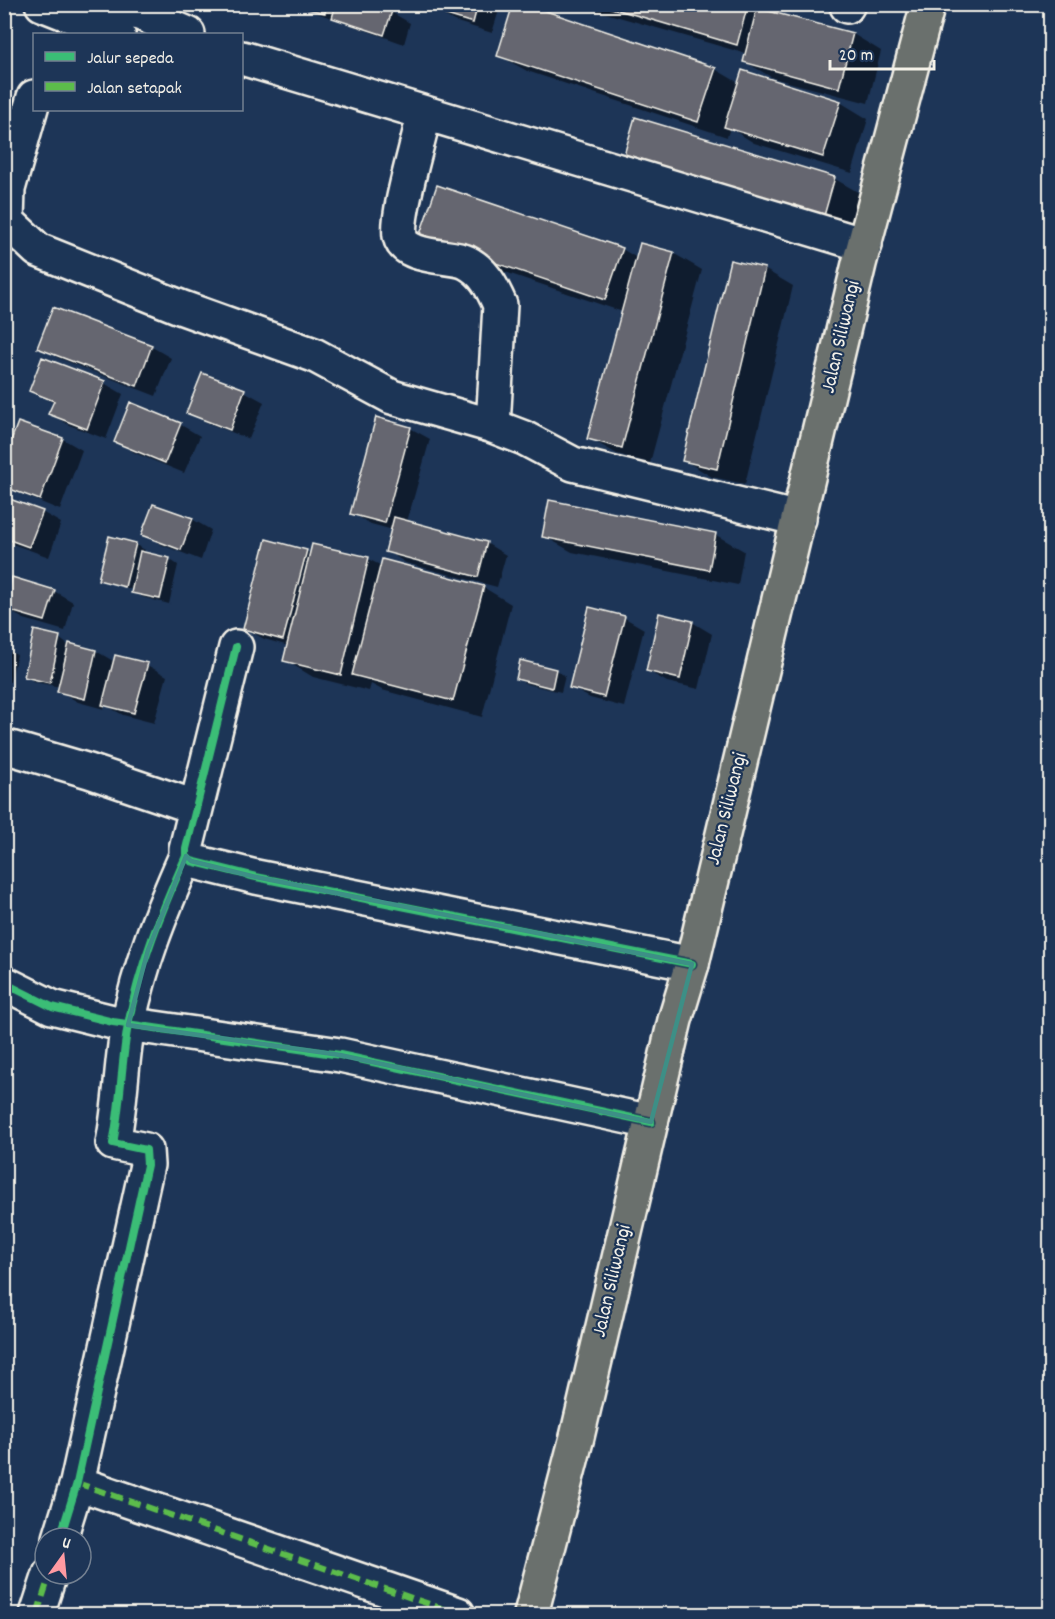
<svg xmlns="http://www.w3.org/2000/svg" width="1055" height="1619" font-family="Dekko,sans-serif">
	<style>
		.shadow { fill: #0007 }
		.building { fill: #65666f; stroke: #f4f1e8; stroke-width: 1.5 }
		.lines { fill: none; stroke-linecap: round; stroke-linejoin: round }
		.minor-casing { stroke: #f4f1e8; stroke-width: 38 }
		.major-casing { stroke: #f4f1e8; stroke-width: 38 }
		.minor { stroke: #1d3557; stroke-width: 33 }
		.major { stroke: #6a706d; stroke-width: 33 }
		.quiet { stroke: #5cbc4b; stroke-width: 6; stroke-dasharray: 12 6; stroke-linecap: butt }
		.cycleway-casing { stroke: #1d3557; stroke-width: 11 }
		.cycleway { stroke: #3abd76; stroke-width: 8 }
		.marked { fill: none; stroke: #3d8f86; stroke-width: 4.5; stroke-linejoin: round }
		.labels { text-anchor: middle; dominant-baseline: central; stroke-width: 4.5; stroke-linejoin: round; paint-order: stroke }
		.street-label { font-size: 21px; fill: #f4f1e8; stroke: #1d3557 }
	</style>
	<rect width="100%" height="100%" fill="#1d3557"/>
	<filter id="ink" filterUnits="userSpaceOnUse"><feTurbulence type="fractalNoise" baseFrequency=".0167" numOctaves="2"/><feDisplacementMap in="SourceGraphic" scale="12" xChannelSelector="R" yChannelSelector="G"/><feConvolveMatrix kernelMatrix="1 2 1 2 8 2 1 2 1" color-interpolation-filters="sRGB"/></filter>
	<g filter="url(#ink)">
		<path class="shadow" d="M 292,4 L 367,4 L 391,12 L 410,23 L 404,44 Z
			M 388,4 L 410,4 L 409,10 Z
			M 437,4 L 501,4 L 492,33 L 454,21 L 435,10 Z
			M 574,4 L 773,4 L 780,9 L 778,15 L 853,34 L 881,51 L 868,103 L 773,78 L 745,62 L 747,54 Z
			M 807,4 L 856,4 L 852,18 Z
			M 498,55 L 715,69 L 739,83 L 840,102 L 868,119 L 852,173 L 754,143 L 730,128 L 727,137 L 527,71 Z
			M 636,119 L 835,179 L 863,195 L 852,231 L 654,171 L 626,155 Z
			M 622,249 L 637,258 L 673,253 L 702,270 L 650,463 L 617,454 L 589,438 L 623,312 L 449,253 Z
			M 764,269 L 793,286 L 745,484 L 712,477 L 684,460 Z
			M 54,309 L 152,347 L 171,358 L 156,396 L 58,358 L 39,347 Z
			M 203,375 L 244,391 L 264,402 L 249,439 L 208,423 L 188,412 Z
			M 104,383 L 123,394 L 106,439 L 69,425 L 50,414 L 54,403 L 31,391 Z
			M 131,404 L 181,425 L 200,436 L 184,473 L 135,453 L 116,441 Z
			M 19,424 L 63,439 L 82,450 L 60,510 L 4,487 Z
			M 410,428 L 430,439 L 407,522 L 486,543 L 506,555 L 497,587 L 406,563 L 387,551 L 393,530 L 371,524 L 351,513 Z
			M 4,499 L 42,512 L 61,523 L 49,557 L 4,541 Z
			M 550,502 L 716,535 L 744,551 L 738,585 L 572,552 L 544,536 Z
			M 192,519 L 211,530 L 201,560 L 162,545 L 143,534 Z
			M 136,545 L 145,550 L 144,554 L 169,559 L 178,565 L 169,604 L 142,597 L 133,590 L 100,579 Z
			M 306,551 L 311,554 L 368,559 L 382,566 L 483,587 L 511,604 L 482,717 L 382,690 L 371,684 L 369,691 L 313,677 L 285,660 L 289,646 L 264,639 L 245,628 Z
			M 54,591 L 73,602 L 65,631 L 24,619 L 4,608 Z
			M 590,609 L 625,618 L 644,629 L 624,707 L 590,698 L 570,687 Z
			M 692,622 L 712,634 L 699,689 L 667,682 L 648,671 Z
			M 59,638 L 68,645 L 96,651 L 115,662 L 147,665 L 167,676 L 154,723 L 123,715 L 105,705 L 104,709 L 78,702 L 59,691 L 60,687 L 35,682 L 25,676 Z
			M 4,649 L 17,655 L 10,682 L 4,681 Z
			M 521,662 L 556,670 L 565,676 L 561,692 L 527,684 L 517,679 Z"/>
		<path class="building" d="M 308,4 L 327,4 L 325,13 L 307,9 Z
			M 336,4 L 372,4 L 392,11 L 384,35 L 332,18 Z
			M 435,4 L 478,4 L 473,23 L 433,11 Z
			M 513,4 L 525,4 L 716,68 L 698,122 L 497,56 Z
			M 598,4 L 748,4 L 737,45 Z
			M 757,8 L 853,33 L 839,88 L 743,62 Z
			M 742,70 L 841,101 L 823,157 L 724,127 Z
			M 635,117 L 835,177 L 824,216 L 624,155 Z
			M 437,185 L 623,248 L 605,300 L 419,237 Z
			M 640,243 L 674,252 L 622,448 L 587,439 Z
			M 730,260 L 765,268 L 717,469 L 682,461 Z
			M 53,307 L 152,345 L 137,386 L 37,348 Z
			M 42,357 L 105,381 L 87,429 L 48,414 L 54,401 L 29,391 Z
			M 202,373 L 245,389 L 230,430 L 186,413 Z
			M 130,402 L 181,423 L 165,463 L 114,442 Z
			M 376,417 L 411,427 L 385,523 L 350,514 Z
			M 18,422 L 63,438 L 40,500 L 4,487 L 4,459 Z
			M 4,497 L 43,511 L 29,547 L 4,538 Z
			M 549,500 L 716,533 L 709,570 L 542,537 Z
			M 153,504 L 193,518 L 181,550 L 141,535 Z
			M 394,517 L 487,542 L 478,577 L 385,552 Z
			M 109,536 L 136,543 L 125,587 L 98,580 Z
			M 266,539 L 307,550 L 283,640 L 243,629 Z
			M 312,544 L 369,557 L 341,675 L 283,661 Z
			M 140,551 L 170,558 L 160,599 L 131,593 Z
			M 382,559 L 484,586 L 453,701 L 352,675 Z
			M 12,577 L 55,590 L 45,621 L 4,609 Z
			M 589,607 L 625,616 L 604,697 L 569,688 Z
			M 659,613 L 693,621 L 680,679 L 646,671 Z
			M 34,630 L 60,636 L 50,683 L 24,677 Z
			M 69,643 L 96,650 L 85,699 L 57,692 Z
			M 115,655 L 148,663 L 134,713 L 102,705 Z
			M 520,660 L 556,669 L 552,688 L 516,679 Z"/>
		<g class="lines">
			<g class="minor-casing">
				<path id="minor" d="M 42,4 L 118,34
					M 119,4 L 188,34
					M 847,6 L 848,4
					M 242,58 L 865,245
					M 34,97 L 8,189 L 7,221 L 38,250 L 180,307 L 314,355 L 392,397 L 493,426
					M 424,114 C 419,142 396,213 400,236 C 404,259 450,255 466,262 C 484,271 492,287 500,305 L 493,426 L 524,438 L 573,464 L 799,519
					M 236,647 L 186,849 L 186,856 L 191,861 L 256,877 L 692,964
					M 4,746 L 89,771 L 195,807
					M 4,983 L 52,1007 L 113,1022 L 340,1055 L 651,1122
					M 77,1483 L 458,1614
					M 60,1538 L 77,1483 L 147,1165 L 146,1150 L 113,1143 C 121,1104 121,1064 128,1025 C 139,966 162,910 186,856
					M 37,1614 L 50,1574"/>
			</g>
			<g class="major-casing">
				<path id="major" d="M 531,1614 L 577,1437 L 675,1020 L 692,964 L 859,264 L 928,4"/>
			</g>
			<use href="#minor" class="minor"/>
			<use href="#major" class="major"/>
			<path class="quiet" d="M 77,1483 L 458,1614
				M 37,1614 L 50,1574"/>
			<g class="cycleway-casing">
				<path id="cycleway" d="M 236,647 L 186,849 L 186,856 L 191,861 L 256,877 L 692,964
					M 4,983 L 52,1007 L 113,1022 L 340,1055 L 651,1122
					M 60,1538 L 77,1483 L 147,1165 L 146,1150 L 113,1143 C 121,1104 121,1064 128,1025 C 139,966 162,910 186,856"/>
			</g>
			<use href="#cycleway" class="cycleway"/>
		</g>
	</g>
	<path class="marked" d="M 186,856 L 191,861 L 256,877 L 692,964 L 651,1122 L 340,1055 L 128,1025 L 148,950 Z"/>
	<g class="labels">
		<g class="street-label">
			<text transform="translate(842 337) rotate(-77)">Jalan Siliwangi</text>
			<text transform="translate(728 809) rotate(-76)">Jalan Siliwangi</text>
			<text transform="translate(613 1281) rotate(-77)">Jalan Siliwangi</text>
		</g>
	</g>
	<rect width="1055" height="1619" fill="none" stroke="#1d3557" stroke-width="24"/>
	<rect x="12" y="12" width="1031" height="1595" fill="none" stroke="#f4f1e8" stroke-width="2" filter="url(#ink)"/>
	<rect x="33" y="33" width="210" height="78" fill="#1d3557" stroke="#738091" stroke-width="1.5"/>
	<rect x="45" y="52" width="30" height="9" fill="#3abd76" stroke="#738091" stroke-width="1.5"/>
	<text x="87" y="63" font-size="18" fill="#f4f1e8">Jalur sepeda</text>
	<rect x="45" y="82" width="30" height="9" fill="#5cbc4b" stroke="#738091" stroke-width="1.5"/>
	<text x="87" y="93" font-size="18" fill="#f4f1e8">Jalan setapak</text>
	<g transform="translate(63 1556) rotate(15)"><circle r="28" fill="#1d3557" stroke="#738091" stroke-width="1.5"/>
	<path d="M0-4.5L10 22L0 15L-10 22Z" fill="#ff9aa2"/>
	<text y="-9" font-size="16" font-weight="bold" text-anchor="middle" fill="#f4f1e8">U</text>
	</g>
	<path d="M830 60v9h104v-9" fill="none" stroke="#f4f1e8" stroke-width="3"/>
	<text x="839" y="60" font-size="18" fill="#f4f1e8" stroke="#1d3557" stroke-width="4.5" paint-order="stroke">20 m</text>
</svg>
